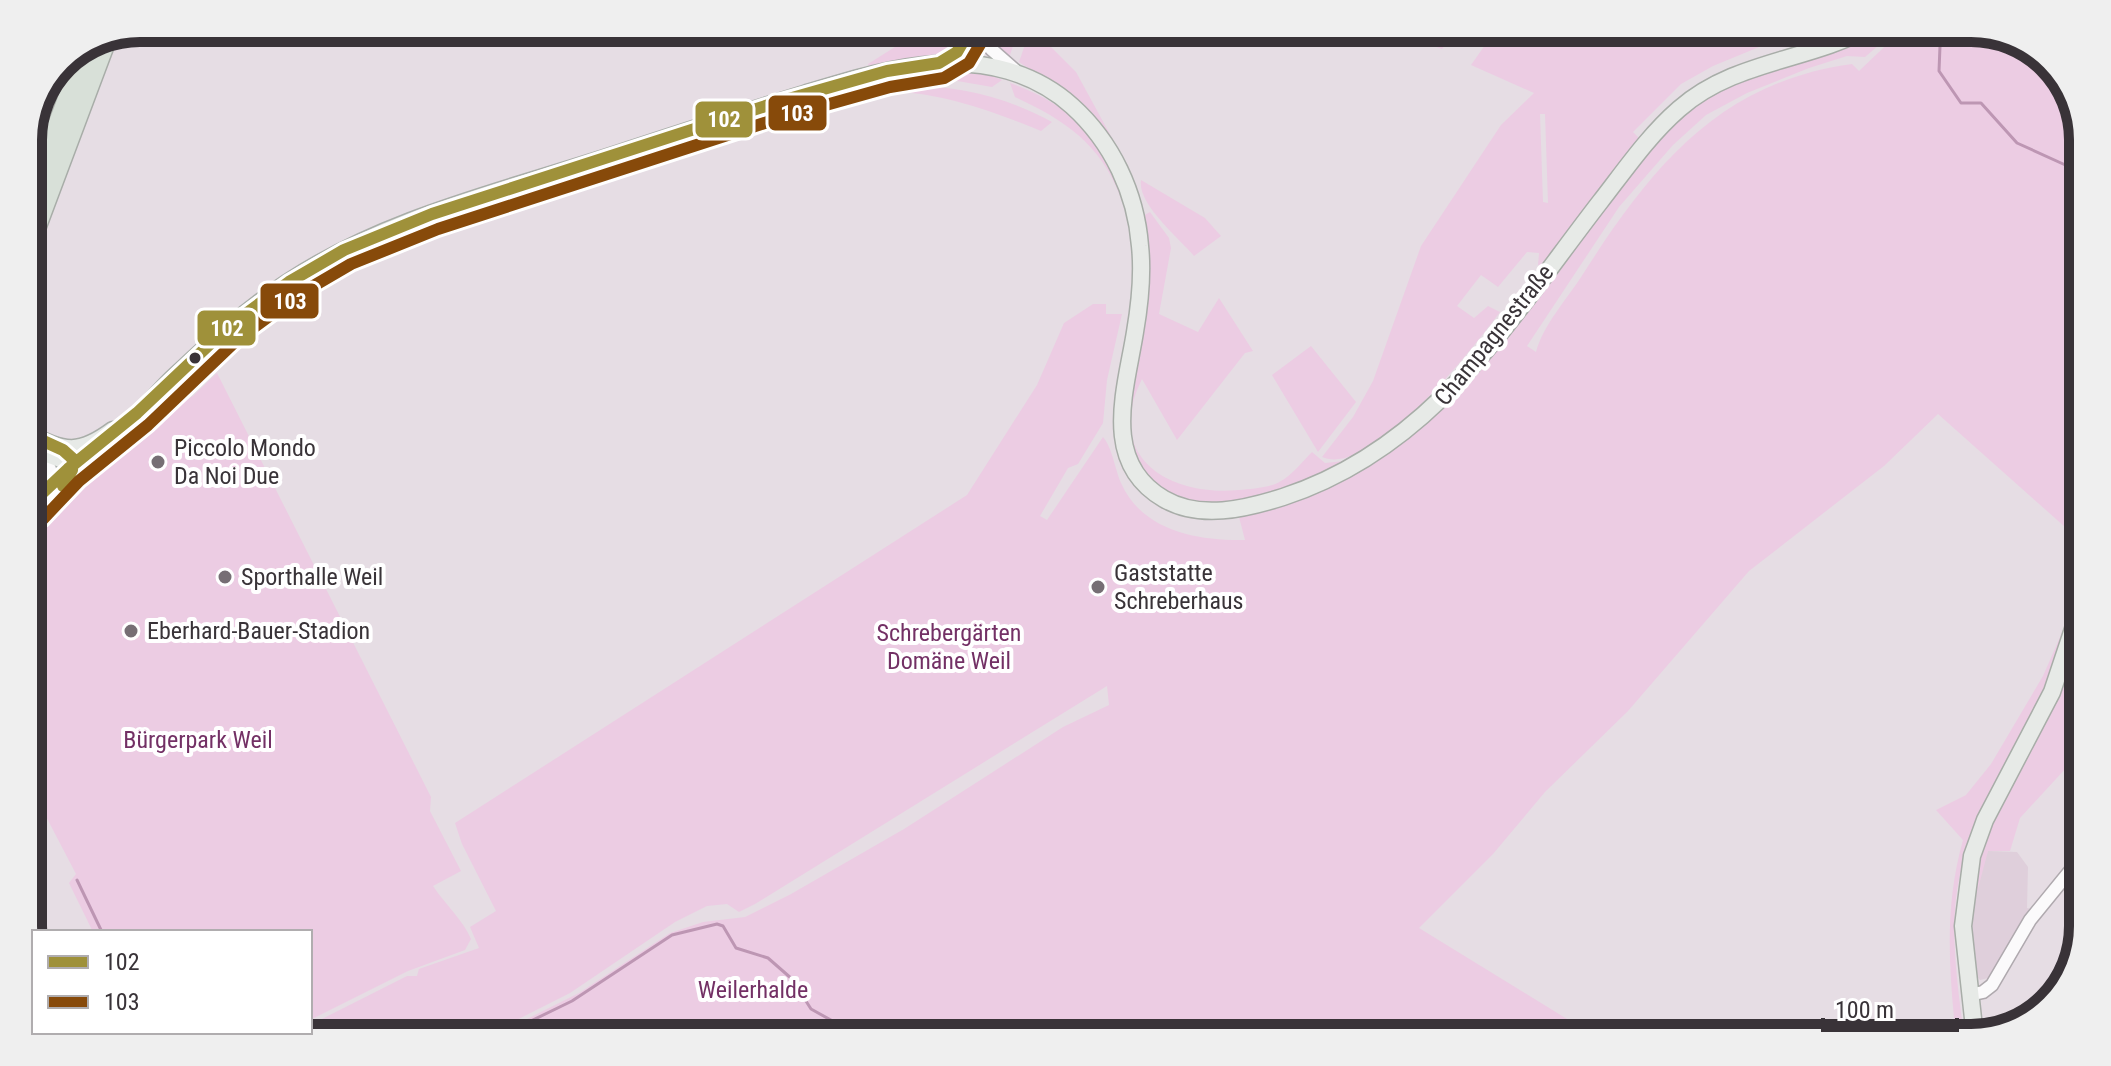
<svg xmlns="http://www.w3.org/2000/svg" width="2111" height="1066" font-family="'Roboto Condensed',sans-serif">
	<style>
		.built { fill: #dfcfdb }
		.green { fill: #eccce3; fill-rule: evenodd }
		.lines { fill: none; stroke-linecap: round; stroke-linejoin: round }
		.stream { stroke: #bd96b3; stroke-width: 3 }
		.minor-casing { stroke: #afa9ae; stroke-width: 15 }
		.major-casing { stroke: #a8ada8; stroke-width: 19 }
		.highway-casing { stroke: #a8ada8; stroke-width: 21 }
		.minor { stroke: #fbfafb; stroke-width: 12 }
		.major { stroke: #e7eae7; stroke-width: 16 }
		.highway { stroke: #d8e0d8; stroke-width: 18 }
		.bus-1-casing { stroke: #fff; stroke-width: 18 }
		.bus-2-casing { stroke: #fff; stroke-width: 18 }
		.bus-1 { stroke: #9f913a; stroke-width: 12 }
		.bus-2 { stroke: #874a0a; stroke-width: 12 }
		.bus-dot { fill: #393338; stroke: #fff; stroke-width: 3 }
		.poi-dot { fill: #766e74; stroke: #fff; stroke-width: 3 }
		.labels { text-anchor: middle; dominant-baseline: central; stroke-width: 8; stroke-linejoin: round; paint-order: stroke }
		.street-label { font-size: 24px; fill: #393338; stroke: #fff }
		.poi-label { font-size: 24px; fill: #393338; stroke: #fff; text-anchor: start }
		.park-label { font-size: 24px; fill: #733065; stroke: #fff }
		.rim { fill: none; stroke: #393338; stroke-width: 10 }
		.line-badge { stroke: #fff; stroke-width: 3 }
		.badge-label { font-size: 22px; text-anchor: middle; font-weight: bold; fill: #fff }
	</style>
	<rect width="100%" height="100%" fill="#e6dde4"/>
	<path class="built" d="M 1988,851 L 2017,852 L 2028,867 L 2027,908 L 2032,909 L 1992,977 L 1980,980 L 1973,971 L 1969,899 Z"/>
	<path class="green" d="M 925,28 L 966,28 L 959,44 L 947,53 L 869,67 L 868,64 Z
		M 991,28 L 1019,28 L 1009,58 L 998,52 Z
		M 1428,28 L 1458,28 L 1442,49 L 1419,41 Z
		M 1497,28 L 1839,28 L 1764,45 L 1713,66 L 1681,84 L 1633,132 L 1642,141 L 1543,268 L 1538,265 L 1539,253 L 1527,252 L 1498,287 L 1481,275 L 1457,306 L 1474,318 L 1488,306 L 1500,312 C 1474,347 1371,479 1322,457 L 1353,417 L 1373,381 L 1421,246 L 1501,125 L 1534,93 L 1471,65 ZM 1540,114 L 1545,114 L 1548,203 L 1543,202 Z
		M 1878,28 L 1899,28 L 1865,57 L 1847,56 L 1809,68 L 1747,93 L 1706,115 L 1673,145 L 1619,207 L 1527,346 L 1536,352 C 1543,325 1568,298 1583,274 C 1651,168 1719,82 1852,64 L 1859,71 L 1899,33 L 1916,38 L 1932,28 L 1971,28 L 2020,39 L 2064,77 L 2083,133 L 2083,543 L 1938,414 L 1884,466 L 1749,571 L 1628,711 L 1545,792 L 1493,854 L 1419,928 L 1598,1038 L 489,1038 L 579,993 L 670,933 L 703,922 L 745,917 L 791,894 L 904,829 L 1063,727 L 1109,705 L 1107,686 L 755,904 L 739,912 L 727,904 L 707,906 L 675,922 L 570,993 L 481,1038 L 284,1038 L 296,1032 L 310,1032 L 310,1025 L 407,976 L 417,976 L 419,969 L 479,948 L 470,927 L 496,911 L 462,844 L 455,823 L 967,495 L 1037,385 L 1064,323 L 1093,304 L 1106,304 L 1106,314 L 1122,314 L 1107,380 L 1103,423 L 1078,464 L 1068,468 L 1040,516 L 1047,520 L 1103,437 C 1112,447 1115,469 1121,483 C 1142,531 1198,541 1245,540 L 1238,513 L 1399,444 L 1671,123 L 1713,91 Z
		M 1036,32 L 1076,72 L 1118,149 L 1115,151 L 1078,101 L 1019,62 L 1028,36 Z
		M 73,56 L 28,173 L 28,133 L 61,61 Z
		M 951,71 L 990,75 L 1002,80 L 992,87 L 940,78 L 877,82 Z
		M 1010,83 C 1073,106 1094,133 1124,194 L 1120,196 C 1101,144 1063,119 1015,97 Z
		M 911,86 C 962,86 1008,98 1052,122 L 1041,131 C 995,112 927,87 878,93 L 881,89 Z
		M 1141,180 L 1205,218 L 1221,236 L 1194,256 C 1179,238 1137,204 1141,180 Z
		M 1150,212 L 1169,238 L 1171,248 L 1159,314 L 1198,332 L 1219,298 L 1253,351 L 1245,353 L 1177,440 L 1142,379 C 1103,457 1169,497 1239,490 C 1251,489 1270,488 1281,481 C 1292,475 1303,461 1312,452 L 1325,463 L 1345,461 L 1347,465 L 1268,497 L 1225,504 L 1186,502 L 1156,488 L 1138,467 L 1126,428 L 1141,217 Z
		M 1311,346 L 1356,402 L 1318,452 L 1272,375 Z
		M 217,373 L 431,797 L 430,811 L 461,871 L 433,886 C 445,904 463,920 471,939 L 465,950 L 408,971 L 310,1020 L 310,932 L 93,932 L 69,883 L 76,874 L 28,782 L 28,528 L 145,420 L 193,396 Z
		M 2074,605 C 2062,639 2052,675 2036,708 C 2010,763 1973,813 1960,874 C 1948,928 1958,984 1964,1038 L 1956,1038 C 1949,969 1944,907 1963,840 L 1936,810 L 1966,795 L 1991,764 L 2043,676 Z
		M 2083,615 L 2083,756 L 2067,767 L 2020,818 L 2010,851 L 1988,851 L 1975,900 L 1969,899 L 1974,864 Z
		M 144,1032 L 287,1032 L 274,1038 L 147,1038 Z"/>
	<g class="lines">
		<path class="stream" d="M 1933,34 L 1940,46 L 1939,71 L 1961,103 L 1981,103 L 2017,143 L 2072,168
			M 77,880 L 102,932
			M 151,1032 L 154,1038
			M 496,1038 L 572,1001 L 672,935 L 717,924 L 723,926 L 736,948 L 768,958 L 792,979 L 811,1009 L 847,1029 L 854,1038"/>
		<g class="minor-casing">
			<path id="minor" d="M 986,31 L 991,49 L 1016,71
				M 940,63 L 957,52 L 971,28
				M 38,452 L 50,469 L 48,487
				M 28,512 L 41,494 L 78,461
				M 31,514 L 92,460
				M 1969,995 L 1983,992 L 1992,985 L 2030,920 L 2083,855"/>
		</g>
		<g class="major-casing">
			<path id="major" d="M 28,434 C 65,451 78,456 113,430
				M 28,447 L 74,464 C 110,456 146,403 174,377 C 210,343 246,310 287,283 C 389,215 514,189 629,150 C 687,131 745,112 804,94 C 847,81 891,67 935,64 C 985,60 1034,72 1072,106 C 1112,142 1136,193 1140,246 C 1143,274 1140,303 1135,332 C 1126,389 1100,462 1164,499 C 1200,520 1245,509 1283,497 C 1433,448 1508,321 1600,202 C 1625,170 1648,136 1679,109 C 1733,61 1808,61 1869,28
				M 1975,1037 L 1963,926 L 1972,856 L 1985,820 L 2052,692 L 2083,599"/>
		</g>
		<g class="highway-casing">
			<path id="highway" d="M 28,202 L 85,51
				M 28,250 L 106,42"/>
		</g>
		<use href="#minor" class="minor"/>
		<use href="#major" class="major"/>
		<use href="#highway" class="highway"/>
		<g class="bus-1-casing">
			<path id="bus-1" d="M 28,434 L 63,450 L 73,459 L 72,470 L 63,486
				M 28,512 L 34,501 L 68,469 L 137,413 L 228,327 L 289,282 L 344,250 L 432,214 L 778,102 L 887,71 L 939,63 L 957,52 L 971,28"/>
		</g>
		<g class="bus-2-casing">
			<path id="bus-2" d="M 42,520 L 79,481 L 148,425 L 238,339 L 298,295 L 351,264 L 438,229 L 783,117 L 890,87 L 944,78 L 969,63 L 985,36"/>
		</g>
		<use href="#bus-1" class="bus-1"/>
		<use href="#bus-2" class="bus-2"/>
	</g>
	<circle class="bus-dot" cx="195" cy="358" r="7"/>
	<g class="poi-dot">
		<circle cx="158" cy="462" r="8"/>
		<circle cx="225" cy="577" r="8"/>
		<circle cx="1098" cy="587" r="8"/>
		<circle cx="131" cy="631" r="8"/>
	</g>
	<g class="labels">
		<g class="street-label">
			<text transform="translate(1494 335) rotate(-51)">Champagnestraße</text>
		</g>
		<g class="poi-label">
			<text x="174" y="448">Piccolo Mondo<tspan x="174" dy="28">Da Noi Due</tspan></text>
			<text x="1114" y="573">Gaststatte<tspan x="1114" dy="28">Schreberhaus</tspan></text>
			<text x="241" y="577">Sporthalle Weil</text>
			<text x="147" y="631">Eberhard-Bauer-Stadion</text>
		</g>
		<g class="park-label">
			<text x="949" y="633">Schrebergärten<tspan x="949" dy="28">Domäne Weil</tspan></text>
			<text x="198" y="740">Bürgerpark Weil</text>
			<text x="753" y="990">Weilerhalde</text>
		</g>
	</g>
	<path d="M0 0H2111V1066H0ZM140 42H1971A98 98 0 0 1 2069 140V926A98 98 0 0 1 1971 1024H140A98 98 0 0 1 42 926V140A98 98 0 0 1 140 42Z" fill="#efefef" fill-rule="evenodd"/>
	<path class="rim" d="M140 42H1971A98 98 0 0 1 2069 140V926A98 98 0 0 1 1971 1024H140A98 98 0 0 1 42 926V140A98 98 0 0 1 140 42Z"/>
	<g class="line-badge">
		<rect x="767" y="94" width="61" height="38" rx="8" fill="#874a0a"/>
		<rect x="694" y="100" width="60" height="39" rx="8" fill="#9f913a"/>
		<rect x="259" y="282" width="61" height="38" rx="8" fill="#874a0a"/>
		<rect x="196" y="309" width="61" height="38" rx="8" fill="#9f913a"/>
	</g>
	<g class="badge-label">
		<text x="797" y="121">103</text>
		<text x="724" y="127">102</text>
		<text x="290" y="309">103</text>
		<text x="227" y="336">102</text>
	</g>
	<rect x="32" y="930" width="280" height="104" fill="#ffffff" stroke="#b0adaf" stroke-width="2"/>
	<rect x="48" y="956" width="40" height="12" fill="#9f913a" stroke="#b0adaf" stroke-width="2"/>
	<text x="104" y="970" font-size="24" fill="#393338">102</text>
	<rect x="48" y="996" width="40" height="12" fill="#874a0a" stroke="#b0adaf" stroke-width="2"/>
	<text x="104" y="1010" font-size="24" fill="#393338">103</text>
	<path d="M1823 1018v12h134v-12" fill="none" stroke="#393338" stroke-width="4"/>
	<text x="1835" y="1018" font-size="24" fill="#393338" stroke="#ffffff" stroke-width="6" paint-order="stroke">100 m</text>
</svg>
